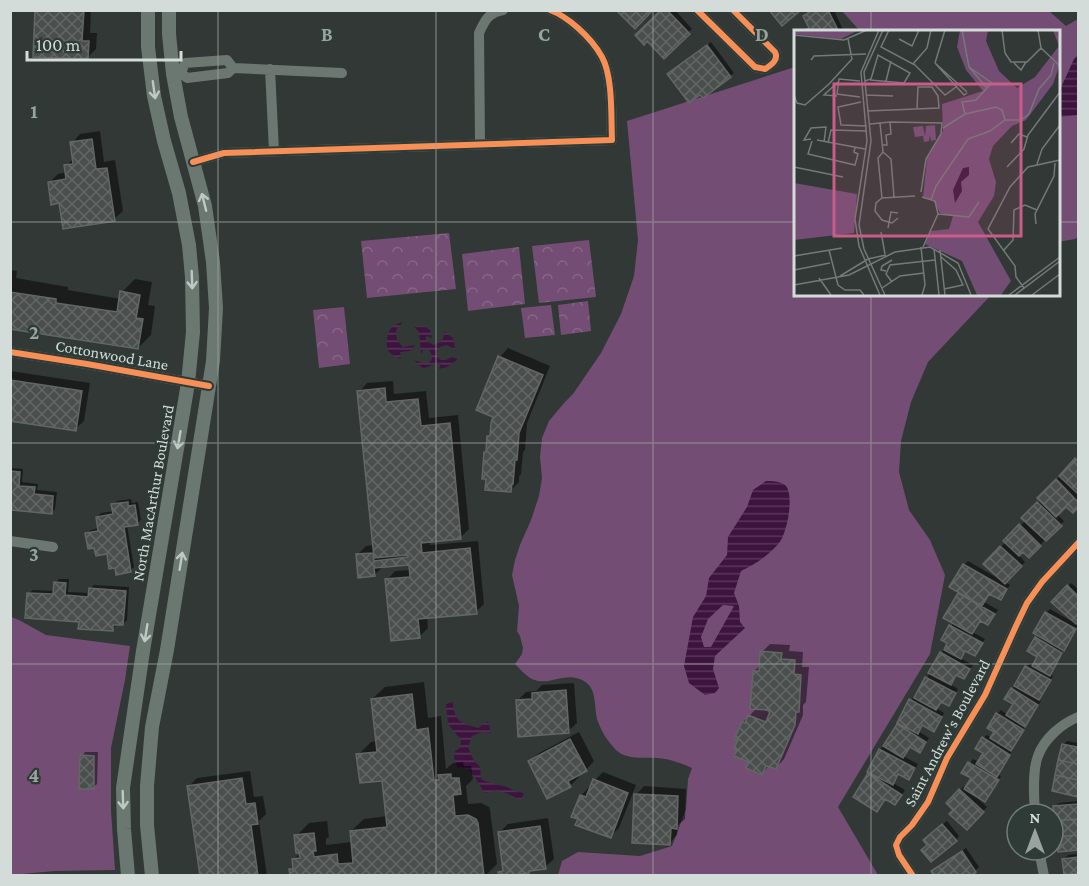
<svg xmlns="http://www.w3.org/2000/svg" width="1089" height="886" font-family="'Crimson Pro',serif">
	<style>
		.green { fill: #744d74 }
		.park { fill: url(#park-crowns) }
		.water { fill: url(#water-rules); fill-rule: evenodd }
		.shadow { fill: #0007; fill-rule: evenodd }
		.building { fill: url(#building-cross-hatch); stroke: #626765; stroke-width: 1.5 }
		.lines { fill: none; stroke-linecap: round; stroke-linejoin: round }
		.minor { stroke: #6c7772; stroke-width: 10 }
		.major { stroke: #6a7871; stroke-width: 14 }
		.cycleway-casing { stroke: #2f3b36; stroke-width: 10 }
		.cycleway { stroke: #f78f57; stroke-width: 6 }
		.oneway { stroke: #bfc8c4 }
		.grid { fill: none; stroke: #9ba3a0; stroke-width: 1.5; stroke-opacity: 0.55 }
		.labels { text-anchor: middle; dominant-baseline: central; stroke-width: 4.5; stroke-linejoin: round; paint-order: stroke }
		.street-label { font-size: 16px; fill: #d4dcd9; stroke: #2f3b36 }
		.inset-road { fill: none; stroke: #737a77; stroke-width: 1.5 }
		.view { fill: #c85d87; fill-opacity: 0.15; stroke: #c85d87; stroke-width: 3 }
		.inset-edge { fill: none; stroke: #d4dcd9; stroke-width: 3 }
		.grid-label { font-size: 20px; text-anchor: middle; font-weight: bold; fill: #9ba3a0; stroke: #2f3b36; stroke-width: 4.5; stroke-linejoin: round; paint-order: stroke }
	</style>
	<defs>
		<pattern id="park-crowns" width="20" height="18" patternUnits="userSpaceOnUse" patternTransform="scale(1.5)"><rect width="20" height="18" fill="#744d74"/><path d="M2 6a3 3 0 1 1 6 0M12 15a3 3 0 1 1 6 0" fill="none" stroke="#876687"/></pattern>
		<pattern id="water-rules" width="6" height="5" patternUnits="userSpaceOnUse" patternTransform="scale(1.5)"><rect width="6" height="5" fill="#3d143e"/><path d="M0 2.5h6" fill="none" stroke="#583659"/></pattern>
		<pattern id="building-cross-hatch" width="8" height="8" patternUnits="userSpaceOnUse" patternTransform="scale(1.5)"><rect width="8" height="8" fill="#4a4f4d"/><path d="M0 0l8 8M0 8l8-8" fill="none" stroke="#636866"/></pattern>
	</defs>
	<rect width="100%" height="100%" fill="#323835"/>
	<path class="green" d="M 842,11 L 1049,11 L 1066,26 L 1078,19 L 1078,237 L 1075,239 L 1058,242 L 1058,32 L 860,31 Z
		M 795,67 L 795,294 L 992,294 L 928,362 L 911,402 L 901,441 L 899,472 L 909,510 L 930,540 L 945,575 L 930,654 L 838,807 L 878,875 L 558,875 L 562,861 L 578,852 L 640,856 L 672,846 L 686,809 L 688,779 L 692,768 C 681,763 670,759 657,758 C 644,757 628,760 617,751 C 610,744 602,733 599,724 C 592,709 600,689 582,680 C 565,671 548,687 532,679 C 526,676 520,669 515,664 L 522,654 L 523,648 L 520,636 L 517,631 L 519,606 L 512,575 L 515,560 L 520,545 L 531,520 L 539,496 L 542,478 L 540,457 L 542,438 L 549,421 L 565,402 L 573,394 L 601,353 L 621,314 L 634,276 L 638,240 L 627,121 Z
		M 11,617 L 19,620 L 46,635 L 130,646 L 125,680 L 111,748 L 111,810 L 115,870 L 54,871 L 11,875 Z"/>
	<path class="park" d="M 449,233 L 456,289 L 367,298 L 361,241 Z
		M 589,240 L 596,297 L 539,303 L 532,246 Z
		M 519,247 L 525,304 L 468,311 L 462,254 Z
		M 588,301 L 591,331 L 561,335 L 558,305 Z
		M 551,305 L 555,335 L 525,338 L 521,308 Z
		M 344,307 L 350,364 L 319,368 L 313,310 Z"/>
	<path class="water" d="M 1078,55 L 1078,115 L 1058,117 L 1058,94 L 1074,59 Z
		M 403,322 L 396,330 L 397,340 L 403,347 L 415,345 L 410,351 L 400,352 L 401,359 L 394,356 L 387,350 C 386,335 388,325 403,322 Z
		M 424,326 L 430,330 L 432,338 L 426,336 L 426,341 L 434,345 C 442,342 444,340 444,331 L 453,338 L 456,351 C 449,345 447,343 438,348 L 437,354 L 440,360 L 446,360 L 452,357 L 458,359 L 447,367 L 439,369 L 441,363 C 434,363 430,367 423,368 L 413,360 L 423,363 L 429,363 L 432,359 L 431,353 L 428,349 L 424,349 L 421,354 L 419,332 L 414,327 Z
		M 766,481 C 772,481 780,481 785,485 C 795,494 787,534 779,543 C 768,556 755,564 741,571 L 734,593 L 739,606 L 740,622 L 745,628 L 715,656 L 713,669 L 719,688 L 715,693 L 705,695 L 689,683 L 684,666 L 693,617 L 706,596 L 709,578 L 727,555 L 728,537 L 747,507 L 753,490 ZM 723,605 L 734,606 L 711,647 L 704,647 L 701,637 L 708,619 Z
		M 453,702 C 454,722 461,723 478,728 L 488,721 L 491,733 L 482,732 L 472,736 L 468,747 L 473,759 L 480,767 L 481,779 C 493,786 504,783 516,792 L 521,792 L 524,794 L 520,800 C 505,792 501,789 485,793 C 480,787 474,773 468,770 C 464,768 460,769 457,767 L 454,758 L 455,751 L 460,748 L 461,740 L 448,724 L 446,704 Z"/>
	<path class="shadow" d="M 37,10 L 91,10 L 90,33 L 97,33 L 96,49 L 88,57 Z
		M 663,10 L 675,10 L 692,29 L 664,56 Z
		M 812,10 L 834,10 L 844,32 L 801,32 L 810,27 L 804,16 Z
		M 711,42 L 734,73 L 730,76 L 673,71 Z
		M 100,131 L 104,162 L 115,160 L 123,211 L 114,219 L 61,202 L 50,182 L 58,174 L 67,172 L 66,166 L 74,158 L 72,143 L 80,134 Z
		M 10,270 L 17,271 L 16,278 L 68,287 L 68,290 L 121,299 L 122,292 L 135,279 L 152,282 L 148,305 L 155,306 L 151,335 L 138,348 L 10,327 Z
		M 508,348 L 550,366 L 527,423 L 525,450 L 523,452 L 521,474 L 519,476 L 519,482 L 511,490 L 485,452 L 488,450 L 489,437 L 492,434 L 495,416 L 500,357 Z
		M 10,371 L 90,383 L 84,421 L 75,429 L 10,419 Z
		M 393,381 L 394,394 L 426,391 L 429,418 L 458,415 L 469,529 L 460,538 L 429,541 L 430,545 L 478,541 L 484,604 L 476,612 L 427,617 L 428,628 L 419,637 L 387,580 L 395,571 L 411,570 L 411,563 L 384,566 L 374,575 L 357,555 L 366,546 L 374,545 L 359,392 L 367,383 Z
		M 1078,457 L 1078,490 L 1076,492 L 1078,495 L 1078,506 L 1073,511 L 1066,505 L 1057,514 L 1064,521 L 1029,556 L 1023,550 L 1018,554 L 1025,562 L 1005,582 L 1010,585 L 1000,599 L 990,592 L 984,602 L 998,610 L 988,623 L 981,619 L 972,632 L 985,639 L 975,654 L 966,650 L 960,658 L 973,665 L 964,678 L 957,674 L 950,684 L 958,689 L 952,700 L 949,704 L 942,700 L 936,708 L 944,713 L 937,726 L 934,730 L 923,724 L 918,731 L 929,738 L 923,747 L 920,751 L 911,746 L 903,756 L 918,764 L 913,774 L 909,778 L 900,773 L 893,783 L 905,790 L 899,800 L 895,803 L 886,797 L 855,796 L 872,772 L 880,750 L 900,723 L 911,700 L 914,697 L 916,697 L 941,653 L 949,643 L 943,639 L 954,622 L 945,617 L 960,592 L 964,565 L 968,561 L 1001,580 L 985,563 L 1006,542 L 1005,541 L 1026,520 L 1024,518 L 1041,500 L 1039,498 Z
		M 10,468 L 23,469 L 22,482 L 38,484 L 37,490 L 57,492 L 55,509 L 51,513 L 10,483 Z
		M 131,499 L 132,503 L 138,502 L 141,520 L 137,524 L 127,525 L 134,567 L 130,571 L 108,552 L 96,546 L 87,533 L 91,530 L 99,528 L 97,517 L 101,513 L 114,511 L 113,505 L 117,501 Z
		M 59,579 L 69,579 L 68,592 L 90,593 L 90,589 L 94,585 L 129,587 L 127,620 L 123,624 L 116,623 L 116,626 L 112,629 L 81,620 L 29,593 L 33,590 L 55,591 L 55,583 Z
		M 1071,583 L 1078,589 L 1078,620 L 1075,623 L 1078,625 L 1064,648 L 1053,670 L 1050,673 L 1053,676 L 1043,694 L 1038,699 L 1041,701 L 1025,725 L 1026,726 L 1014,745 L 1010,749 L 1013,750 L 997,774 L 1001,776 L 989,796 L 985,800 L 973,794 L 987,807 L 967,828 L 956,810 L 948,803 L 964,786 L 966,788 L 973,778 L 964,772 L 973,759 L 979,762 L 985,753 L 983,738 L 987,735 L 992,738 L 996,732 L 997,714 L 1001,710 L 1008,715 L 1015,704 L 1012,689 L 1016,685 L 1027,667 L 1030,663 L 1034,665 L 1039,656 L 1036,638 L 1039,635 L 1046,613 L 1050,609 L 1075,623 L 1076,622 L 1054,602 Z
		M 770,644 L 790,645 L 789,651 L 803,652 L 802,667 L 809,667 L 806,702 L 803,705 L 803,715 L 784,759 L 776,768 L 770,765 L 762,773 L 751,761 L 743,722 L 757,708 L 754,671 L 761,665 L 762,652 ZM 760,708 L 771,708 L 771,713 Z
		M 424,682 L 428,718 L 441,716 L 446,769 L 453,763 L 463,762 L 464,766 L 471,766 L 473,779 L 466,786 L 468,804 L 481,803 L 489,807 L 490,810 L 497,864 L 485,876 L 292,876 L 291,870 L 294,867 L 293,860 L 302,851 L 296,836 L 309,823 L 327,821 L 329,837 L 326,839 L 326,845 L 352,842 L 351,831 L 364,819 L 387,816 L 383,779 L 358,755 L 371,742 L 377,741 L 372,699 L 385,687 Z
		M 574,683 L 577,723 L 568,731 L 517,701 L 526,692 L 536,691 L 542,685 Z
		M 579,732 L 594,761 L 586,770 L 577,774 L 579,777 L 570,786 L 530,761 L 539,753 Z
		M 1067,741 L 1078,743 L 1078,795 L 1053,790 L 1063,745 Z
		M 85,752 L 98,752 L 97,784 L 93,787 L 82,756 Z
		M 250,771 L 254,797 L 263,796 L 266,814 L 259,821 L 267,876 L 201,876 L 188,787 L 197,778 Z
		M 603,772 L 636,785 L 619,828 L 610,837 L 581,796 L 589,787 L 591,788 L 595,780 Z
		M 644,786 L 686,789 L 685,819 L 678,825 L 677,835 L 669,844 L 636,795 Z
		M 1078,801 L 1078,849 L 1059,850 L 1055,806 L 1059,803 Z
		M 548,818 L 554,859 L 545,867 L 531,869 L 522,876 L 500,876 L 500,872 L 504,868 L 500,832 L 508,824 Z
		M 947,821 L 959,836 L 956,840 L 928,845 L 928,836 Z
		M 966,848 L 979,867 L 975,871 L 933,871 Z
		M 1078,854 L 1078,876 L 1066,876 L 1064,859 L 1068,855 Z"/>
	<path class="building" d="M 35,10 L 84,10 L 82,41 L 89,41 L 88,59 L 33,57 Z
		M 616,10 L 653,10 L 635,29 Z
		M 661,10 L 667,10 L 690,34 L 664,59 L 647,41 L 644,45 L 635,35 Z
		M 769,10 L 801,10 L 782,26 Z
		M 813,10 L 828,10 L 839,32 L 802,32 L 809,28 L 803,16 Z
		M 707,45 L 731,77 L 703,98 L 700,95 L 689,103 L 667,74 Z
		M 92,139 L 96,169 L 107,168 L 115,221 L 63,229 L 59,203 L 51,205 L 48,182 L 66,179 L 64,165 L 73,164 L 70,142 Z
		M 120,291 L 140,295 L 136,318 L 143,319 L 138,349 L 10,329 L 10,292 L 56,299 L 56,303 L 117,312 Z
		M 498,356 L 543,375 L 519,433 L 517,460 L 515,460 L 513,484 L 512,484 L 511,492 L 485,490 L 486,479 L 482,479 L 484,452 L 486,452 L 487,436 L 490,436 L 491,423 L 493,417 L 476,410 Z
		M 10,380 L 82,391 L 76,431 L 10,421 Z
		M 385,388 L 386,402 L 418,399 L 421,426 L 450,423 L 461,539 L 421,543 L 422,553 L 470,548 L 477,614 L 418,619 L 420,638 L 391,641 L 385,579 L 410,577 L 409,565 L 374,568 L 375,576 L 358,578 L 356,554 L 373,553 L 374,561 L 408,557 L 408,555 L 374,558 L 357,391 Z
		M 1075,458 L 1078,461 L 1078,492 L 1077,493 L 1059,476 Z
		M 10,471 L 20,472 L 19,486 L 35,487 L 34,494 L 53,496 L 52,514 L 12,510 L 12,507 L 10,507 Z
		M 1056,479 L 1078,502 L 1078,508 L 1073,513 L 1066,507 L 1056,517 L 1037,498 Z
		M 128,502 L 128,506 L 135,505 L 138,525 L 124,527 L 131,572 L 116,575 L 115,568 L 109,569 L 107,554 L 96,556 L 94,548 L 88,549 L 85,533 L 98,531 L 96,517 L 113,514 L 111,504 Z
		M 1037,502 L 1062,526 L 1046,541 L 1021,518 Z
		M 1019,524 L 1041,546 L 1029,558 L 1023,552 L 1019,556 L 1003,541 Z
		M 1000,546 L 1022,566 L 1005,584 L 983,564 Z
		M 963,564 L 1007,589 L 1001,600 L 989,594 L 982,606 L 949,587 Z
		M 54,582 L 66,583 L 65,595 L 88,597 L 89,588 L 126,591 L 123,625 L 113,625 L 113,631 L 78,629 L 79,622 L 25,618 L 27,593 L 53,594 Z
		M 1067,585 L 1078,596 L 1078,622 L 1076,624 L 1051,602 Z
		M 958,593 L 995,614 L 988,625 L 980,621 L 972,634 L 943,618 Z
		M 1045,612 L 1076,629 L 1064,651 L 1033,633 Z
		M 949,625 L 983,643 L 975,656 L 965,651 L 961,659 L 944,650 L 947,643 L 941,640 Z
		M 1035,637 L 1062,653 L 1050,676 L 1032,666 L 1037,657 L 1027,651 Z
		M 760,651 L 782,653 L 781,659 L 795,660 L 794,674 L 801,675 L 799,712 L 796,712 L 795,725 L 776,769 L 766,766 L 762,775 L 746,768 L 749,762 L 734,756 L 737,750 L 734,748 L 738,740 L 734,739 L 742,722 L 745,723 L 748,715 L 766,722 L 769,714 L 770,710 L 750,709 L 753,671 L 759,671 Z
		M 940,652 L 970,669 L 964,679 L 956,675 L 951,685 L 928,673 Z
		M 1025,666 L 1051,680 L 1039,700 L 1014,686 Z
		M 925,677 L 956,693 L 949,706 L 941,702 L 936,710 L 914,698 Z
		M 1011,688 L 1038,705 L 1025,727 L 1006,715 L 1013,704 L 1004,699 Z
		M 566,690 L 569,733 L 518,737 L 516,700 L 532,699 L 532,693 Z
		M 412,694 L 416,730 L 428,728 L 434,780 L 439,780 L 438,775 L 451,774 L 451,778 L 459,778 L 461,794 L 453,795 L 455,816 L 468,815 L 476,819 L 478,823 L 484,876 L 290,876 L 289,869 L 293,869 L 292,859 L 300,858 L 299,853 L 296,853 L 294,835 L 314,833 L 316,851 L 313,851 L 314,857 L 337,854 L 338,864 L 353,863 L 350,831 L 387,827 L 382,781 L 360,783 L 356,754 L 377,752 L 371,699 Z
		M 909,699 L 942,717 L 934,732 L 922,725 L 918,734 L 897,723 Z
		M 996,713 L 1024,730 L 1011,751 L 990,738 L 994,732 L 987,728 Z
		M 897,724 L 926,742 L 920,753 L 910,747 L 903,758 L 883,746 Z
		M 982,737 L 1010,755 L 997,777 L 976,764 L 983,753 L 975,749 Z
		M 570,739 L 587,771 L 568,781 L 571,787 L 547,799 L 528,761 Z
		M 1062,744 L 1078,747 L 1078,764 L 1058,760 Z
		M 879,749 L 915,768 L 909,780 L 898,774 L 893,785 L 867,772 Z
		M 80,755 L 94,756 L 94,789 L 79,789 Z
		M 1058,760 L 1078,764 L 1078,780 L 1055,775 Z
		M 968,762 L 999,780 L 985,802 L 964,789 L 971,778 L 961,773 Z
		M 868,773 L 902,795 L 895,805 L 885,799 L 877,812 L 853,797 Z
		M 1055,775 L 1078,780 L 1078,797 L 1052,791 Z
		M 242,778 L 246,804 L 255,803 L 258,824 L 251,825 L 258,876 L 200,876 L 187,786 Z
		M 593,779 L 628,793 L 611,838 L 575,825 L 578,819 L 571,817 L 580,795 L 586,797 Z
		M 959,789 L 984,812 L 967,830 L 949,814 L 953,810 L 946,803 Z
		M 634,794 L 678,796 L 677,829 L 671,828 L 670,845 L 632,843 Z
		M 1078,804 L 1078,819 L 1055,821 L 1053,806 Z
		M 1078,819 L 1078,835 L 1056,837 L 1055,821 Z
		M 942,824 L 957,841 L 931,862 L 921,850 L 927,845 L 923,840 Z
		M 540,826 L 546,869 L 529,871 L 529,873 L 521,874 L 521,876 L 499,876 L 498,872 L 503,871 L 498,832 Z
		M 1078,835 L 1078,850 L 1058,852 L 1056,837 Z
		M 962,851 L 976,872 L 971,876 L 934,876 L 931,871 Z
		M 1078,857 L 1078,873 L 1064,875 L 1062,859 Z"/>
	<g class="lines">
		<path class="minor" d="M 697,10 L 755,67 L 765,69 C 771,65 779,60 775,52 L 733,10
			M 270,69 L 274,151
			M 181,73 L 185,63 L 227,60 L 233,68
			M 173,74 L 181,73 L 187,78 L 228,73 L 233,68 L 342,73
			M 480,144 L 479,33 C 485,20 488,13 503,10
			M 193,162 L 224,153 L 612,140 C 611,117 613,77 602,57 C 596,46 587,36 578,28 C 569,20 561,14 550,10
			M 10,352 L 87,364 L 209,386
			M 10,541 L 53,547
			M 1035,814 C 1034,798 1032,771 1038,756 C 1044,739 1061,724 1078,717
			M 1039,850 L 1044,876
			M 913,876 L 899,855 L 896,845 L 900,837 L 912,825 L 928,802 L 947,758 L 985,695 L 1016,626 L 1027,603 L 1042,582 L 1078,543"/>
		<path class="major" d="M 128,876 L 124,829 L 123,788 L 143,651 L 188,383 L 193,332 L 192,277 L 189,245 L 179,193 L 164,141 L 154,96 L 148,47 L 148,10
			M 152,876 L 147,825 L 147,786 L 152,727 L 167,650 L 213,361 L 216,308 L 213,262 L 205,206 L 181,117 L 173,74 L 169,34 L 169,10"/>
		<g class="cycleway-casing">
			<path id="cycleway" d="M 697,10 L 755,67 L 765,69 C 771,65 779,60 775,52 L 733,10
				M 193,162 L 224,153 L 612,140 C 611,117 613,77 602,57 C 596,46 587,36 578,28 C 569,20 561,14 550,10
				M 10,352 L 87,364 L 209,386
				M 913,876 L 899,855 L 896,845 L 900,837 L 912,825 L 928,802 L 947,758 L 985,695 L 1016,626 L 1027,603 L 1042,582 L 1078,543"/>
		</g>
		<use href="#cycleway" class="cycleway"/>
	</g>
	<defs><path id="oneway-shaft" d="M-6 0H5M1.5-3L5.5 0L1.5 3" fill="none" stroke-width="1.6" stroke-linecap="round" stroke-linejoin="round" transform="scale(1.5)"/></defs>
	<g class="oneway">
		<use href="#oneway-shaft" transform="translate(154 90) rotate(82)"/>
		<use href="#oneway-shaft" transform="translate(204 202) rotate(-104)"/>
		<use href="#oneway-shaft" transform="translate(192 280) rotate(88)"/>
		<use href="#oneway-shaft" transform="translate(179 440) rotate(100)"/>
		<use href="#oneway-shaft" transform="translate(181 561) rotate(-81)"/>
		<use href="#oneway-shaft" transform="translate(146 633) rotate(99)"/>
		<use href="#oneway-shaft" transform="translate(123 800) rotate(88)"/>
	</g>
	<path class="grid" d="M 218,10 L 218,876M 436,10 L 436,876M 653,10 L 653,876M 871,10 L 871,32M 10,222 L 795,222M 1058,222 L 1078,222M 871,294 L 871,876M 10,443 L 1078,443M 10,664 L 1078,664"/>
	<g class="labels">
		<g class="street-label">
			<text transform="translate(112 355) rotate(10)">Cottonwood Lane</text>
			<text transform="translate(153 493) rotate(-80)">North MacArthur Boulevard</text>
			<text transform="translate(947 733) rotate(-62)">Saint Andrew's Boulevard</text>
		</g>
	</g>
	<g transform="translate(794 30)">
		<rect width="266" height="266" fill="#323835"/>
		<path d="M 166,0 L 194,0 L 192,11 L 205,41 L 223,58 L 241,47 L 265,16 L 259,0 L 265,0 L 265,37 L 259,54 L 232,90 L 218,96 L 199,116 L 195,129 L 202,152 L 200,166 L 184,192 L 217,251 L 207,265 L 183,265 L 168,231 L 131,214 L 137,201 L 155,199 L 159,186 L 146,183 L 139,170 L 129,168 L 133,129 L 149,101 L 148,74 L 189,61 L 172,40 L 163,17 ZM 0,153 L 63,164 L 60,203 L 0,210 Z" fill="#744d74"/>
		<path d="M 65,0 L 47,9 L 0,4 L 0,1 ZM 141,95 L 142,110 L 137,111 L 136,105 L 135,111 L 130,112 L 129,106 L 121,107 L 119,97 L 129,96 L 131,106 L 132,96 Z" fill="#744d74"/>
		<path d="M 175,137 L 175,145 L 167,152 L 168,161 L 161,173 L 159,160 L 169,138 Z" fill="#3d143e"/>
		<path class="inset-road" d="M 85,0 L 67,42 L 73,111 L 61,189 L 65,216 L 86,265M 89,0 L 70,42 L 77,111 L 65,195 L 70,219 L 91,265M 95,0 L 87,17 L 121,35 L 151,65 L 162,57M 168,0 L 175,37 L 193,58 L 182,70 L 168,72 L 171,84M 208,0 L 211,23 L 217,32 L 233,32 L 247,18M 244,0 L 247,18M 0,5 L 50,10 L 73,0M 105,9 L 118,16 L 125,0M 247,18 L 266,36M 17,30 L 20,26 L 72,24M 141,33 L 170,65 L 173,63M 141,33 L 173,62M 141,33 L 151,0M 220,33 L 227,40 L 232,32M 119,34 L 133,18 L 137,0M 175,37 L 198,53 L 193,58M 66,51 L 45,49 L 43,64 L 66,67M 71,51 L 77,49 L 84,25 L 116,43 L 110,53 L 76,50M 92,51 L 97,31M 0,65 L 3,73 L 11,75 L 35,54 L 58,29 L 54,9M 72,65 L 99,66M 43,66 L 30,65 L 44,52M 67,72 L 44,77 L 47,95 L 73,96M 73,81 L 145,78 L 144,66 L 138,57 L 124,57 L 123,78M 211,90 L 227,90 L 235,84 L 245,59 L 257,45 L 260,33M 96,92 L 148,93 L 147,104 L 132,129 L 127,162M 86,93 L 89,122M 76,94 L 96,92 L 97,104 L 92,105 L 93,115 L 88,115M 149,98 L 171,84 L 202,77 L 208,80 L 211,90M 17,109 L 10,110 L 17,98 L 32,97 L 30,112M 23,110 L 71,119M 18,111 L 14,124 L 61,135 L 64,124 L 60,122 L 61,117M 34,113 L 37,100 L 73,101M 217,113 L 225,104 L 233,107M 243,134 L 248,119 L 266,95M 0,137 L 49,147M 213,137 L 230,119 L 234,105 L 266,62M 128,167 L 141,171 L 144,184 L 129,217M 88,168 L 84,128 L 89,122 L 97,129 L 100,167M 137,170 L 142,156 L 174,109 L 196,101 L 211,90M 144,184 L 175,187 L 185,172M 104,188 L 98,193 L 88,190 L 81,181 L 82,173 L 88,168 L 121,166M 242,194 L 241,184 L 260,146 L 261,133M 94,198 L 97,182 L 104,183M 87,202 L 91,224M 127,217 L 131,255 L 128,265M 140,219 L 145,265M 35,220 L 44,255 L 51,260 L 66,260 L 70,265M 146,220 L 151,265M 209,221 L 219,210 L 220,180 L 231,175 L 243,180M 0,226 L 48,218M 146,226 L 162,240 L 169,255 L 150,259M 0,240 L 36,233M 92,241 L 87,240 L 88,236 L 98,230M 46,246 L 74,229 L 92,225M 25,248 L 37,265M 98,252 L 92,244 L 96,235 L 141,230M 0,255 L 55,245 L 101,222 L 136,217 L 164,233 L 177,265M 88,258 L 106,246 L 130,243M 230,258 L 222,247 L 221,236 L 194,199 L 216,157 L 234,137 L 266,130M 215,265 L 266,227M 221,265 L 266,231M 238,265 L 266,244"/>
		<path class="view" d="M 40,54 L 227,54 L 227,206 L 40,206 Z"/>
		<rect width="266" height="266" class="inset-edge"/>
	</g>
	<g class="grid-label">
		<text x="327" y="41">B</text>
		<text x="544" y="41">C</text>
		<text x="762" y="41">D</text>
		<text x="34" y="118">1</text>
		<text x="34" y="339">2</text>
		<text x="34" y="561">3</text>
		<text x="34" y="782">4</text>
	</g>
	<rect width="1089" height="886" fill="none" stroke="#d4dcd9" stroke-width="24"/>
	<g transform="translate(1035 832)"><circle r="28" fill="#2f3b36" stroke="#717b77" stroke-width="1.5"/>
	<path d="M0-4.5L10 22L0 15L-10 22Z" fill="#9ba3a0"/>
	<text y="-9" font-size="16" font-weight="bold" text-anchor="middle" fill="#d4dcd9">N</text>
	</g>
	<path d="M27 51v9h154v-9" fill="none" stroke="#d4dcd9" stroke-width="3"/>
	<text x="36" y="51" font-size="18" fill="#d4dcd9" stroke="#2f3b36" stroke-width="4.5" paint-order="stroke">100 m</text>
</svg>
